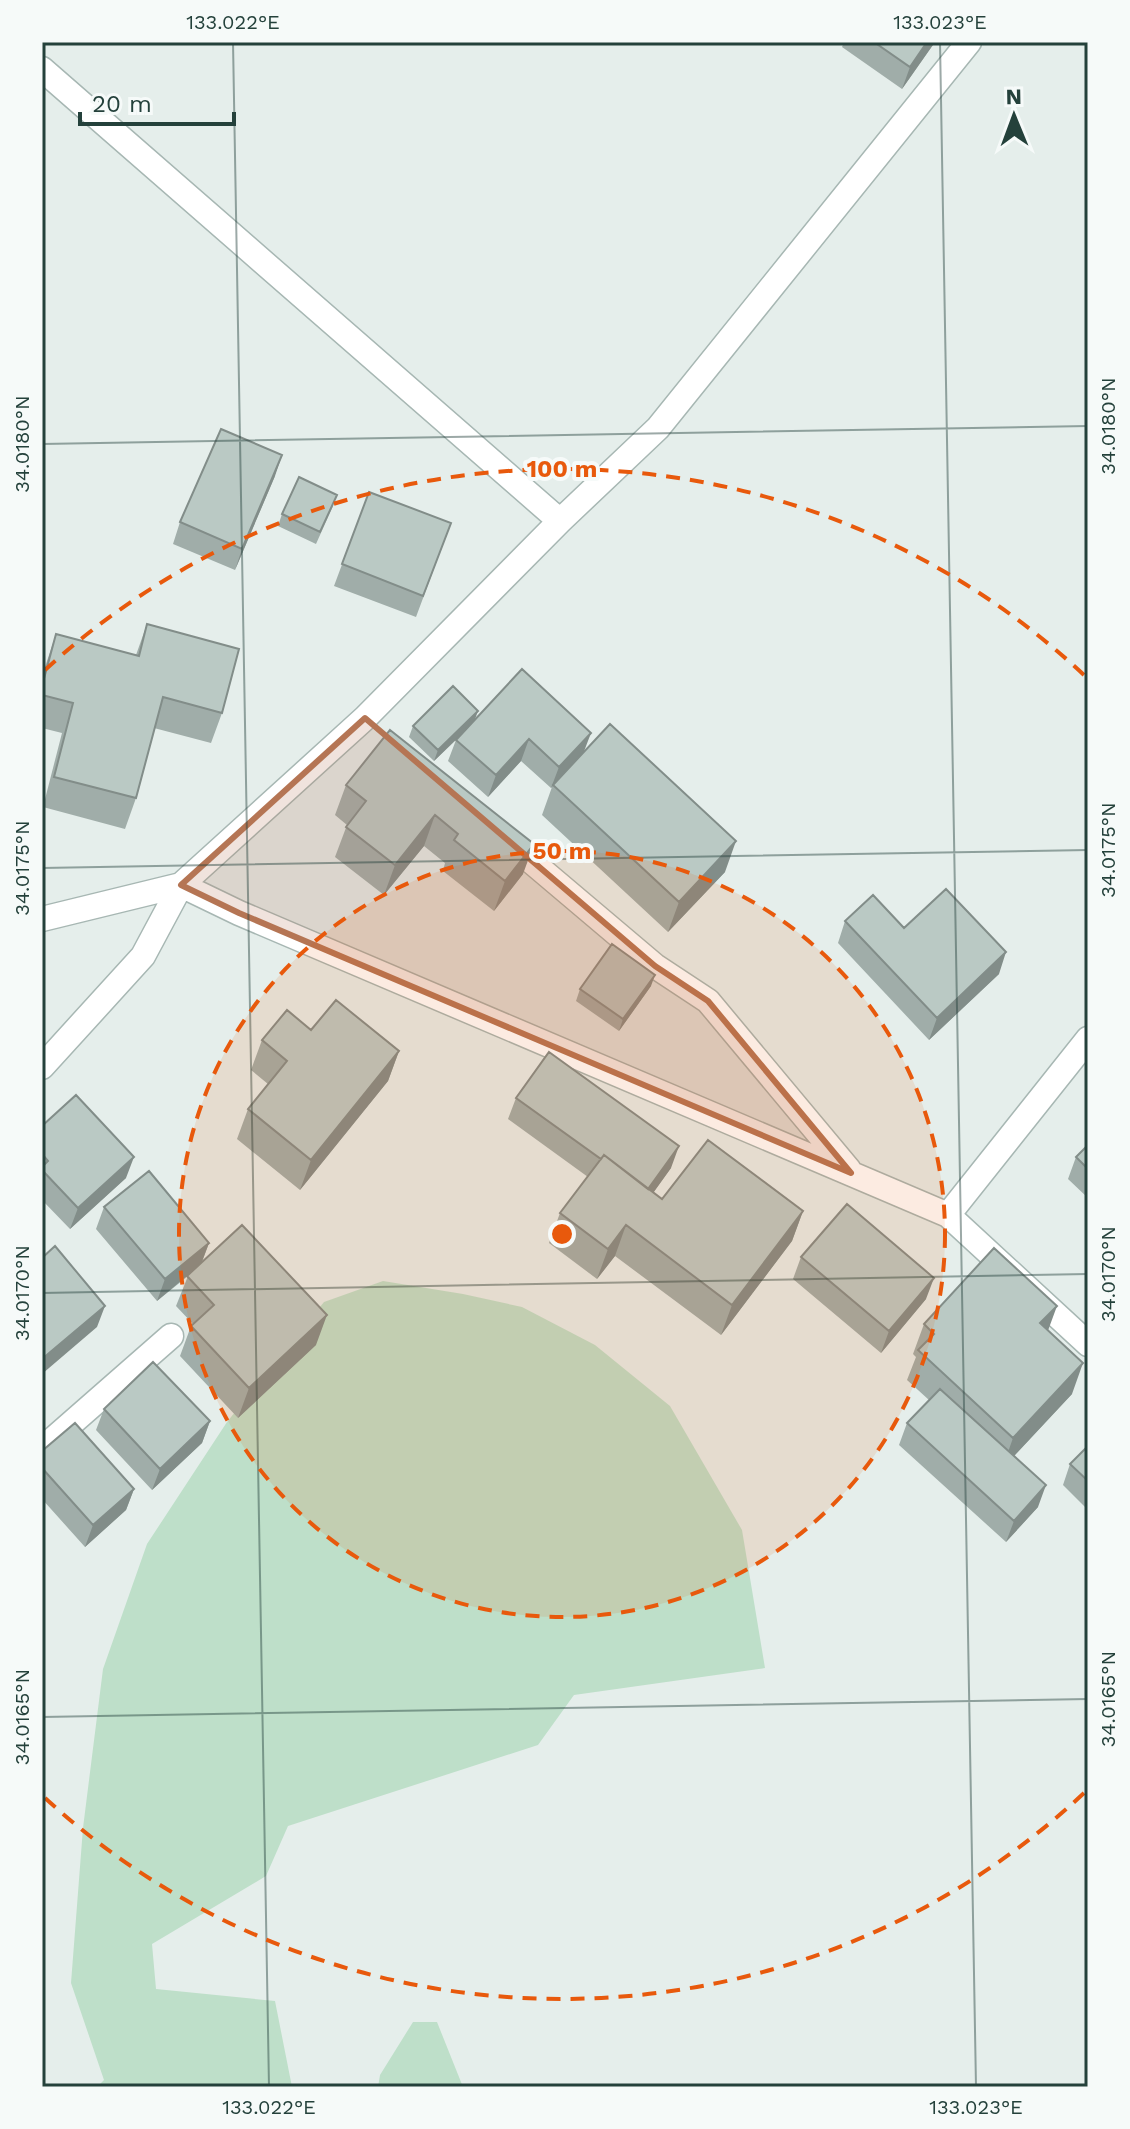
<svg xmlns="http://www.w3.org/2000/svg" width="1130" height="2129" font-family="'Work Sans',sans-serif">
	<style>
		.green { fill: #bedfc9 }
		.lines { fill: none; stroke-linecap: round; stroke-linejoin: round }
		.minor-casing { stroke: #a7b7b3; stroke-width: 27 }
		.minor { stroke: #fff; stroke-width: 24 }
		.wall { fill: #a0ada9 }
		.shaded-wall { fill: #828d89 }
		.building { fill: #bac9c4; stroke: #828d89; stroke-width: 2 }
		.marked { fill: #b57554; fill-opacity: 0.2; stroke: #b57554; stroke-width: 6; stroke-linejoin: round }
		.ticks { fill: none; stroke: #24413b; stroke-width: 2; stroke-opacity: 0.45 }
		.ring { fill: none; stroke: #e8590c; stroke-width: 4; stroke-dasharray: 14 10 }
		.centre { fill: #e8590c; stroke: #f6faf9; stroke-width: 4 }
		.ring-label { font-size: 24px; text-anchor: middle; font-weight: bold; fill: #e8590c; stroke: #f6faf9; stroke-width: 8; stroke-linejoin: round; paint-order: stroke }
		.neatline { fill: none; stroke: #24413b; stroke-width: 3 }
		.ticks-label { font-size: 20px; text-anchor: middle; fill: #24413b }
	</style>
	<rect width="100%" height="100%" fill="#e5eeeb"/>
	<path class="green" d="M 383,1281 L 463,1294 L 522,1307 L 595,1345 L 670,1406 L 742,1530 L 765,1668 L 574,1695 L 538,1745 L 288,1826 L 266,1876 L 152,1944 L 156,1989 L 275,2001 L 292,2087 L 97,2087 L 104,2080 L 71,1983 L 83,1828 L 103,1669 L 147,1544 L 227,1422 L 324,1302 Z
		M 413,2022 L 437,2022 L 463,2087 L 378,2087 L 380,2075 Z"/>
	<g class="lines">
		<g class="minor-casing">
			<path id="minor" d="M 42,69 L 560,521
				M 506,840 L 655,966 L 708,1001 L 849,1170
				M 42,919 L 181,885 L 239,913 L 948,1215 L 1088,1344
				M 42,1067 L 143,956 L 181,885 L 365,718 L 560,521 L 658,428 L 969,42
				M 948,1215 L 1088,1039
				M 42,1449 L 171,1336"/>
		</g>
		<use href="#minor" class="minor"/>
	</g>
	<path class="wall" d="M 844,42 L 935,42 L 902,89 L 842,47 Z
		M 275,476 L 235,570 L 173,544 L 180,522 Z
		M 369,492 L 451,523 L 416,617 L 334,586 Z
		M 333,506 L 316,544 L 278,526 L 282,514 Z
		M 147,624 L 222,713 L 211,743 L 154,728 L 136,798 L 125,829 L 43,807 L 62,733 L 42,728 L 42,676 L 56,634 L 136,655 Z
		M 475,719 L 583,753 L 725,872 L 668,932 L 542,815 L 552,787 L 551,788 L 521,761 L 488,797 L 448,761 L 456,740 L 434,761 L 409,737 L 413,726 Z
		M 390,730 L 523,874 L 494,911 L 443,871 L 445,863 L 424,846 L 384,895 L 335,857 L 347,825 L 335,815 L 346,785 Z
		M 845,921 L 904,928 L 999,974 L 929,1040 L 838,943 Z
		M 651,986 L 619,1031 L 576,1001 L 580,989 Z
		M 311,1030 L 399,1051 L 388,1081 L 300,1190 L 237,1139 L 248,1109 L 268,1084 L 251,1070 L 262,1040 Z
		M 516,1098 L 671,1168 L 653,1193 L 662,1199 L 803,1211 L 792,1241 L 721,1335 L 615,1256 L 597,1279 L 549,1243 L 560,1213 L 588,1177 L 508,1119 Z
		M 42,1126 L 126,1178 L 70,1229 L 42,1200 Z
		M 1088,1145 L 1088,1198 L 1068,1179 L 1076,1157 Z
		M 104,1207 L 209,1243 L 202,1262 L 316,1345 L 238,1418 L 180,1356 L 191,1326 L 193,1324 L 176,1306 L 188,1276 L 157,1301 L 96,1229 Z
		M 801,1257 L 926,1299 L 881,1353 L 793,1279 Z
		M 924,1324 L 1048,1331 L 1072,1394 L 1014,1456 L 1038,1507 L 1006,1542 L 899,1445 L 907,1423 L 929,1400 L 907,1380 L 916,1357 L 913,1354 Z
		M 104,1409 L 210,1421 L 202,1443 L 152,1490 L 96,1430 Z
		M 1088,1446 L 1088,1510 L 1063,1485 L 1070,1464 Z
		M 42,1451 L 134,1489 L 126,1510 L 85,1547 L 42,1499 Z"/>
	<path class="shaded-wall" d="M 927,42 L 935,42 L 902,89 L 910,67 Z
		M 282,455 L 275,476 L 235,570 L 242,549 Z
		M 478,711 L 474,722 L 434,761 L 438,750 Z
		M 591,733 L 583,754 L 551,788 L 559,767 Z
		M 529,739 L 521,761 L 488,797 L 496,775 Z
		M 435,815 L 424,846 L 384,895 L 395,865 Z
		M 736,841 L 725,872 L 668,932 L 679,902 Z
		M 534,844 L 523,874 L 494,911 L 505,881 Z
		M 1006,952 L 999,974 L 929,1040 L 937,1018 Z
		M 655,975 L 651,986 L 619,1031 L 623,1019 Z
		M 399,1051 L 388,1081 L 300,1190 L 311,1160 Z
		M 679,1146 L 671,1168 L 638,1214 L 646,1192 Z
		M 134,1157 L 126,1178 L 70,1229 L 78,1208 Z
		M 803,1211 L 792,1241 L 721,1335 L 732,1305 Z
		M 626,1225 L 615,1256 L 597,1279 L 608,1249 Z
		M 209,1243 L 201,1264 L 157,1301 L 165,1279 Z
		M 934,1278 L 926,1299 L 881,1353 L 889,1331 Z
		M 105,1306 L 97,1327 L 42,1374 L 42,1359 Z
		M 1057,1306 L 1046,1336 L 1040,1323 Z
		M 327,1315 L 316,1345 L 238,1418 L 249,1388 Z
		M 1083,1363 L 1072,1394 L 1002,1469 L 1013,1438 Z
		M 210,1421 L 202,1443 L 152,1490 L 160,1469 Z
		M 1046,1485 L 1038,1507 L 1006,1542 L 1014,1521 Z
		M 134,1489 L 126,1510 L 85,1547 L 93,1525 Z"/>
	<path class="building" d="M 874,42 L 927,42 L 910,67 Z
		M 221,429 L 282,455 L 242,549 L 180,522 Z
		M 299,477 L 337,495 L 320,532 L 282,514 Z
		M 369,492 L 451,523 L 423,596 L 342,564 Z
		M 147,624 L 239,649 L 222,713 L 163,697 L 136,798 L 54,777 L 73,703 L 42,695 L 42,686 L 56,634 L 139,656 Z
		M 522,669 L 591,733 L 559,767 L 529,739 L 496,775 L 456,740 Z
		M 453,686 L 478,711 L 438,750 L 413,726 Z
		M 610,724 L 736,841 L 679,902 L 553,785 Z
		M 390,730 L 534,844 L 505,881 L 454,840 L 458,834 L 435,815 L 395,865 L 346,827 L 366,801 L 346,785 Z
		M 946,889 L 1006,952 L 937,1018 L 845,921 L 873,895 L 904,928 Z
		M 612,944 L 655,975 L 623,1019 L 580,989 Z
		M 336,1000 L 399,1051 L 311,1160 L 248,1109 L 287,1061 L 262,1040 L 287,1010 L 311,1030 Z
		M 549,1052 L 679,1146 L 648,1189 L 604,1155 L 601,1159 L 516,1098 Z
		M 76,1095 L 134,1157 L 78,1208 L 42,1170 L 42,1167 L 48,1161 L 42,1154 L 42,1126 Z
		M 708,1140 L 803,1211 L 732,1305 L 626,1225 L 608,1249 L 560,1213 L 604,1155 L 662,1199 Z
		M 1088,1145 L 1088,1169 L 1076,1157 Z
		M 149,1171 L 209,1243 L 165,1279 L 104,1207 Z
		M 847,1204 L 934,1278 L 889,1331 L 801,1257 Z
		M 242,1225 L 327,1315 L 249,1388 L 191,1326 L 214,1305 L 187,1276 Z
		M 55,1246 L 105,1306 L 42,1359 L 42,1258 Z
		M 994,1248 L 1057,1306 L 1040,1323 L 1083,1363 L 1013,1438 L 918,1350 L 934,1334 L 924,1324 Z
		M 153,1362 L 210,1421 L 160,1469 L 104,1409 Z
		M 940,1389 L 1046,1485 L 1014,1521 L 907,1423 Z
		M 75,1423 L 134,1489 L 93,1525 L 42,1468 L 42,1451 Z
		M 1088,1446 L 1088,1481 L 1070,1464 Z"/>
	<path class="marked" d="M 365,718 L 655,966 L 708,1001 L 851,1173 L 239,913 L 181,885 Z"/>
	<path class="ticks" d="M 233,42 L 269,2087M 940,42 L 976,2087M 42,444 L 1088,426M 42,868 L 1088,850M 42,1293 L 1088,1274M 42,1717 L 1088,1699"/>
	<circle cx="562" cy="1234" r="383" fill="#e8590c" fill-opacity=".12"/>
	<g class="ring">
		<circle cx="562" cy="1234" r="383"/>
		<path d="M1084 1793A765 765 0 0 1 45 1798M45 670A765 765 0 0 1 1084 675"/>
	</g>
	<circle cx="562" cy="1234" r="12" class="centre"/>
	<g class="ring-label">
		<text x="562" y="477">100 m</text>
		<text x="562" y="859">50 m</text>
	</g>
	<rect width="1130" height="2129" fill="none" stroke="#f6faf9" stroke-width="88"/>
	<g transform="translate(1014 116) rotate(359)" stroke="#f6faf9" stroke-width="6" paint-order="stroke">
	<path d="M0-6L14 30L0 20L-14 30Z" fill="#24413b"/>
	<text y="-12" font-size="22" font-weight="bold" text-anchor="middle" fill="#24413b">N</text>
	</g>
	<path d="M80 112v12h154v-12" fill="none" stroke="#24413b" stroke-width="4"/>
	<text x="92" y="112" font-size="24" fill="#24413b" stroke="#f6faf9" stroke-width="6" paint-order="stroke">20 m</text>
	<rect x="44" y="44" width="1042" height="2041" class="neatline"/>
	<g class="ticks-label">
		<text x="233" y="29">133.022°E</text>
		<text x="940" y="29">133.023°E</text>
		<text transform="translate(1108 426) rotate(-90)" y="7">34.0180°N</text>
		<text transform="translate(22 444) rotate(-90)" y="7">34.0180°N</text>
		<text transform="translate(1108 850) rotate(-90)" y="7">34.0175°N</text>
		<text transform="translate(22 868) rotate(-90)" y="7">34.0175°N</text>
		<text transform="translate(1108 1274) rotate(-90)" y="7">34.0170°N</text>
		<text transform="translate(22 1293) rotate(-90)" y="7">34.0170°N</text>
		<text transform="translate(1108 1699) rotate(-90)" y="7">34.0165°N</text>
		<text transform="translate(22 1717) rotate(-90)" y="7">34.0165°N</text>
		<text x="269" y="2114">133.022°E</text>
		<text x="976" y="2114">133.023°E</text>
	</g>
</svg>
